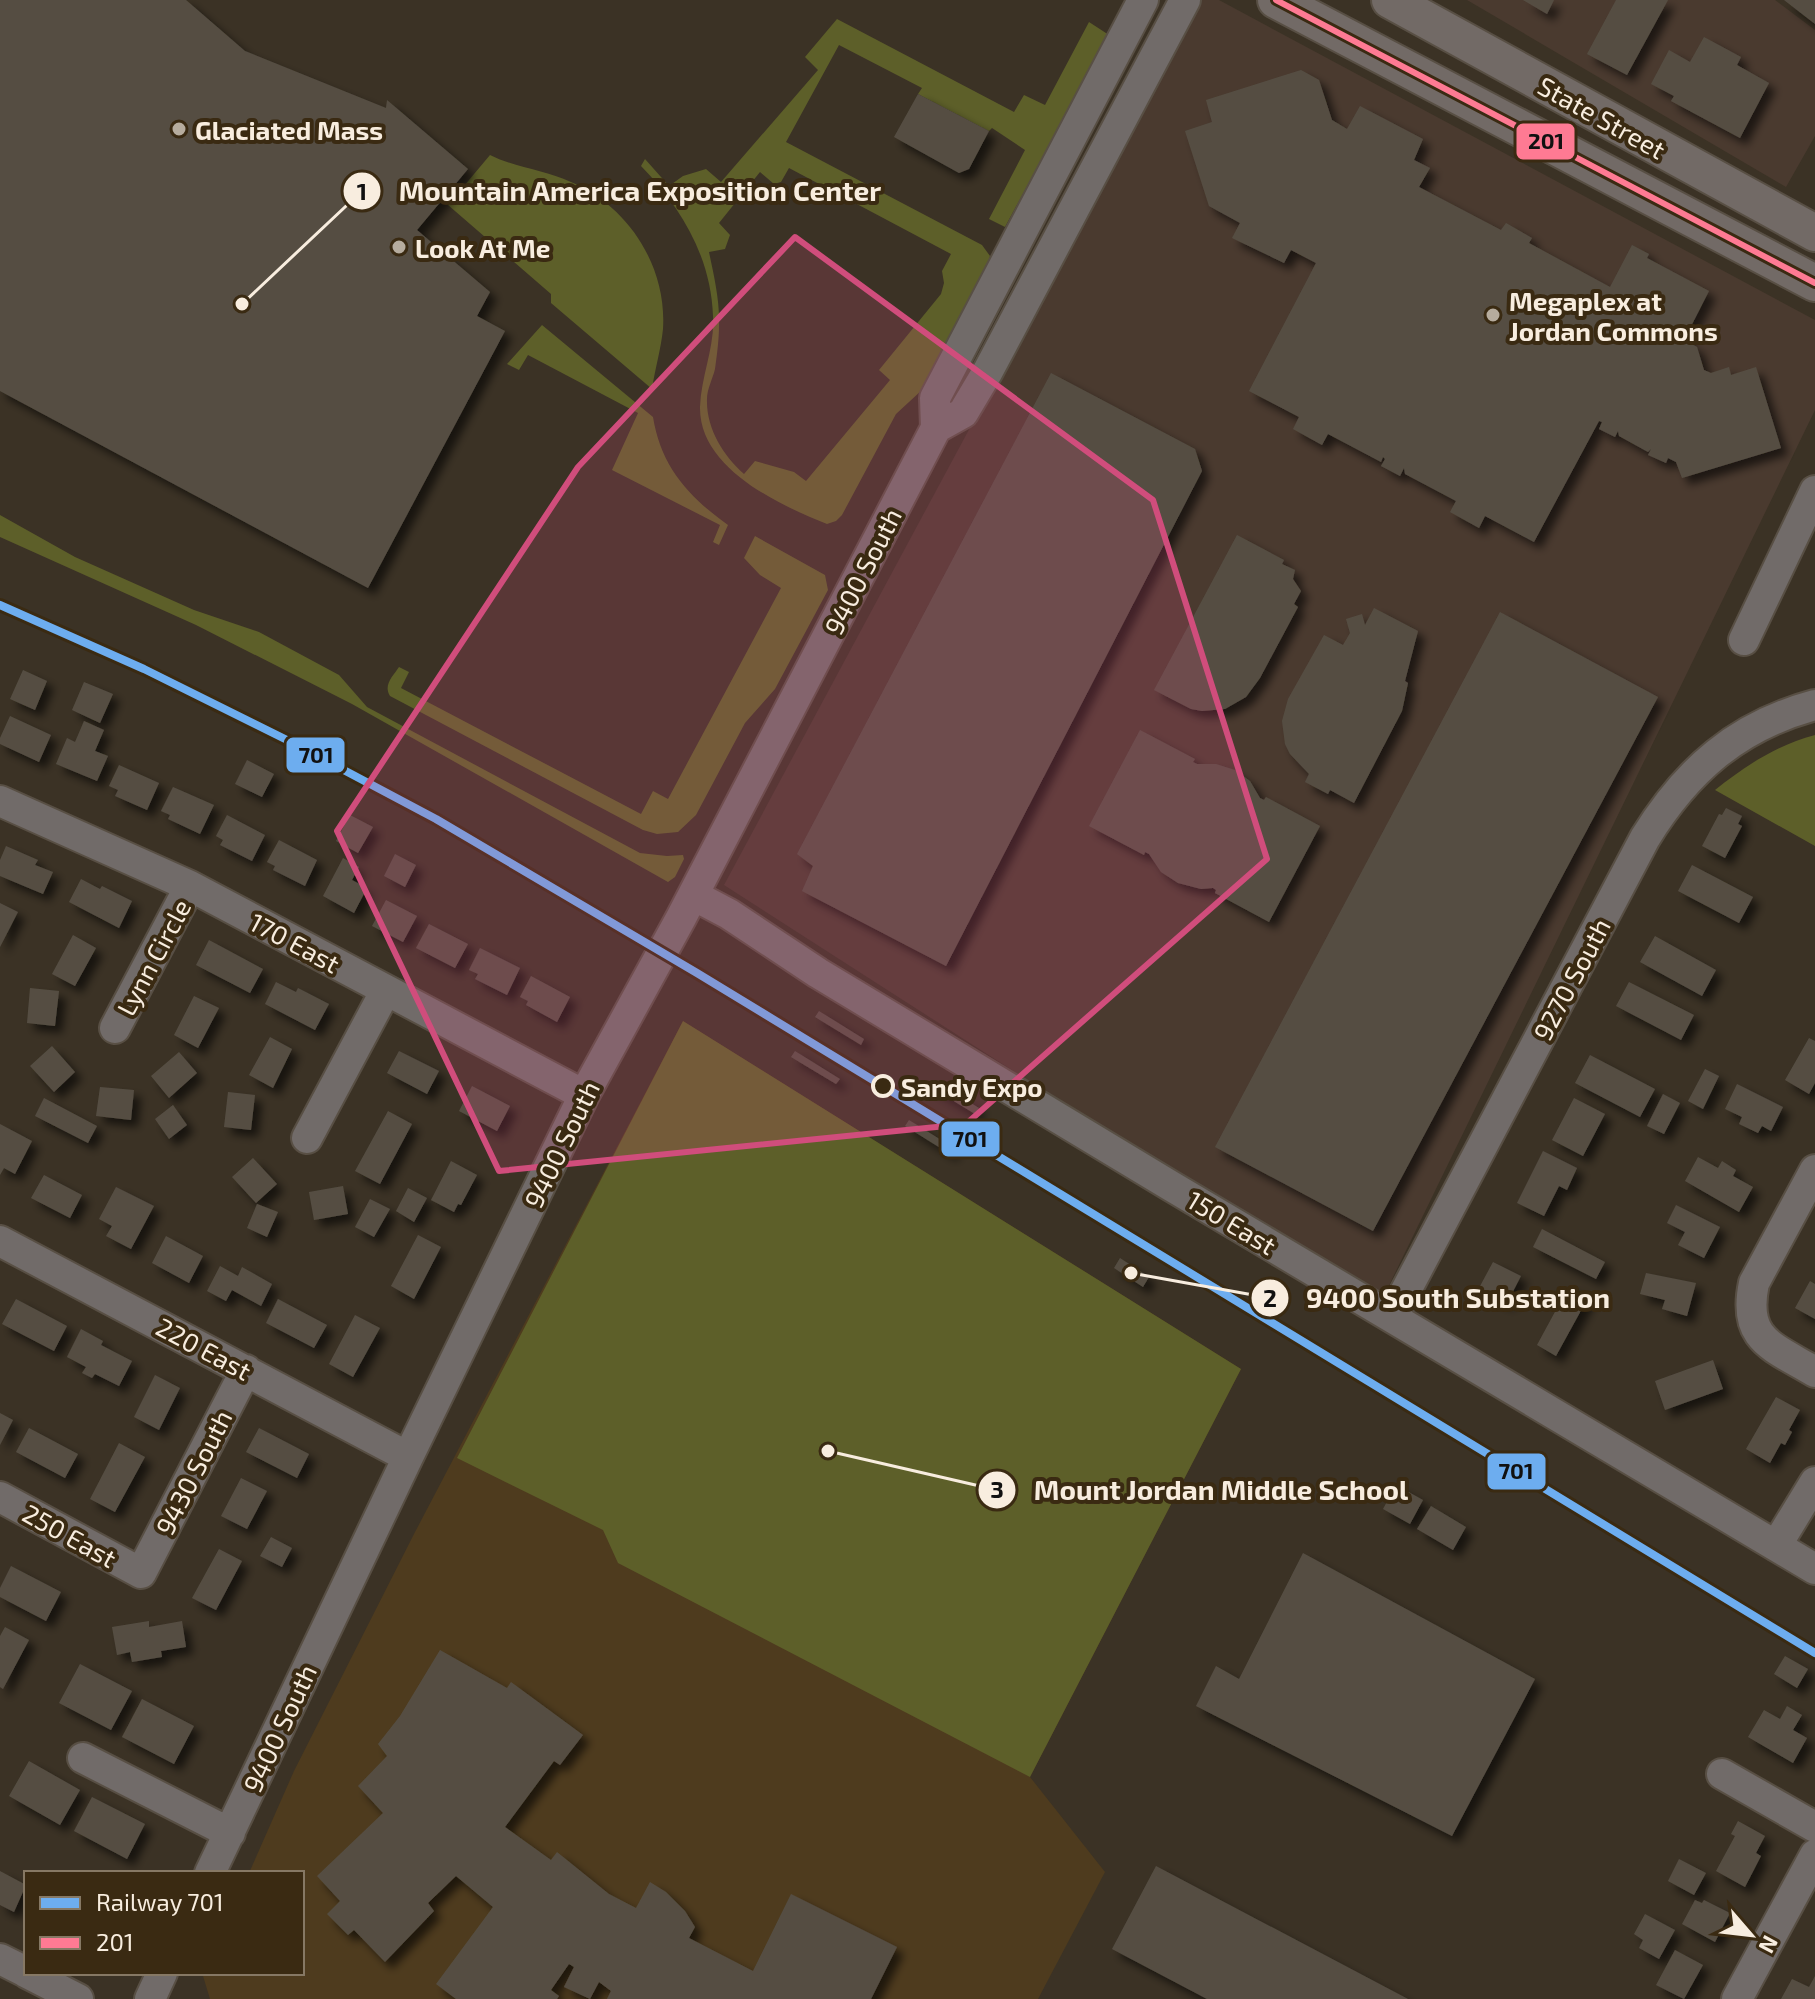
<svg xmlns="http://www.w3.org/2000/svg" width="1815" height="1999" font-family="'Exo 2',sans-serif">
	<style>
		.commercial { fill: #4a3a2f }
		.built { fill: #4e3b1e }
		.green { fill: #5d5f29; fill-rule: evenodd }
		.building { fill: #554e43; filter: url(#shadow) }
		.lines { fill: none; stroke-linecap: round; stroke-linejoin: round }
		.minor-casing { stroke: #584f44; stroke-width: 34 }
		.major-casing { stroke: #584f44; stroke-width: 40 }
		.minor { stroke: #716b69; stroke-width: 30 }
		.major { stroke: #726a66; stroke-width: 36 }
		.bus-1-casing { stroke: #3a2a12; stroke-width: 12 }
		.bus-1 { stroke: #fe7a93; stroke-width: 6 }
		.rail-1-casing { stroke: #3a2a12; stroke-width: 14 }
		.rail-1 { stroke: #6dadef; stroke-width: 8 }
		.marked { fill: #d04d7c; fill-opacity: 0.2; stroke: #d04d7c; stroke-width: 6; stroke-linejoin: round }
		.poi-dot { fill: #b6ac9e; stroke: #3a2a12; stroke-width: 3 }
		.stop-dot { fill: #3a2a12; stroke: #f8eddf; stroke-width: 4 }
		.labels { text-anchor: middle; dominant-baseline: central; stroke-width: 8; stroke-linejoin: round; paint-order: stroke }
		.street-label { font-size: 26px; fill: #f8eddf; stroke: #3a2a12 }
		.poi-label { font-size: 26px; font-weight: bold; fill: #f8eddf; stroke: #3a2a12; text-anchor: start }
		.stop-label { font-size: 26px; font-weight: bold; fill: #f8eddf; stroke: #3a2a12; text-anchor: start }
		.leader { fill: none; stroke: #f8eddf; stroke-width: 3 }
		.callout-dot { fill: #f8eddf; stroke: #3a2a12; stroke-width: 3 }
		.mark-label { font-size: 24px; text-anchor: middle; font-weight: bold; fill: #111 }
		.callout-label { font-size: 28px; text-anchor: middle; font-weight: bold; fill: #f8eddf; stroke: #3a2a12; stroke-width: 8; stroke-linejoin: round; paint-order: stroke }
		.line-badge { stroke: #3a2a12; stroke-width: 3 }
		.pale-badge-label { font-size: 22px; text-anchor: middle; font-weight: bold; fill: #111 }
	</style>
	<defs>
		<filter id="shadow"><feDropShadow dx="7" dy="7" stdDeviation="4" flood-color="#0009"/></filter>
	</defs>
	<rect width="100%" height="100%" fill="#3b3225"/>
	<path class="commercial" d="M 1200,0 L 1219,0 L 1815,320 L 1815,410 L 1379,1306 L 724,885 Z
		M 1467,0 L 1775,0 L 1815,30 L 1815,136 L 1786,187 Z"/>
	<path class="built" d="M 683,1021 L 1241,1369 L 1030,1777 L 1105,1872 L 1038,1999 L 210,1999 L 203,1976 L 205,1973 L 302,1973 L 302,1873 L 249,1873 L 294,1771 L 414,1534 Z"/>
	<path class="green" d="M 837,19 L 1014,112 L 1024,95 L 1045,105 L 1089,22 L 1109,35 L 1005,227 L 989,219 L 1025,150 L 992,128 L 989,131 L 918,94 L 922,88 L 839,45 L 786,142 L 982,245 L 990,256 L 987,267 L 922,390 L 896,414 L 842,515 L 836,521 L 827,524 C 779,505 699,468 700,407 C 701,376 715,347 713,316 C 711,257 681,207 641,166 L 645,159 L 669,186 L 683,176 L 706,169 L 721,182 L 818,70 L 805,57 ZM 789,168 L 951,254 L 942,271 L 944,283 L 941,294 L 879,370 L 890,380 L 806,481 L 794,472 L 755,461 L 744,474 C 723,455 706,428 707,399 C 707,389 713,378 715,369 C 717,355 719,339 719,326 C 720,301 714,276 709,252 L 725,249 L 730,235 L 719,223 L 760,172 L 774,184 L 781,182 Z
		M 490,155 C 516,168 545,170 571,182 C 628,206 667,266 663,329 C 661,349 655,369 652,389 L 551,303 L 551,294 L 448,205 Z
		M 542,325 L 653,417 C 661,467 689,497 728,525 L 719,545 L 713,542 L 720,525 L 612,470 L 638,413 L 528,355 L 519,370 L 507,364 Z
		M 0,515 L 75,557 L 194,610 L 259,632 L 339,675 L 367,707 L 640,853 L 667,856 L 683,855 L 684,859 L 675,877 L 668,882 L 352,704 L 196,625 L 0,537 Z
		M 755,536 L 825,575 L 828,590 L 775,689 L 745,723 L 696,815 L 678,832 L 657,834 L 643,830 L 390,696 C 383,685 393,676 399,667 L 409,672 L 401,688 L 641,814 L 653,791 L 668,799 L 781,588 L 760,575 L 744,558 Z
		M 1815,735 L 1815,846 L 1715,790 C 1745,766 1777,745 1815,735 Z
		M 683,1021 L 1241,1369 L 1030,1777 L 618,1563 L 603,1530 L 457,1458 Z"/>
	<path class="building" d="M 0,0 L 186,0 L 245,51 L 386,108 L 387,100 L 468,169 L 417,230 L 490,292 L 477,316 L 505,331 L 368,588 L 0,391 Z
		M 1523,0 L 1554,0 L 1547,14 Z
		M 1616,0 L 1668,0 L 1627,75 L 1587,54 Z
		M 1784,0 L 1815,0 L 1815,24 Z
		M 1704,37 L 1741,57 L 1737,65 L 1769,83 L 1740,138 L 1671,101 L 1674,96 L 1651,84 L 1669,50 L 1690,62 Z
		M 1301,70 L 1319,80 L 1332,120 L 1347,129 L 1360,106 L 1423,139 L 1414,160 L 1430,168 L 1419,187 L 1501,230 L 1506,223 L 1532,238 L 1529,243 L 1610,287 L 1632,245 L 1649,254 L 1647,258 L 1709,291 L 1684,340 L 1697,347 L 1704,370 L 1711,373 L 1729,367 L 1731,375 L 1756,367 L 1781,448 L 1682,478 L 1676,462 L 1668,458 L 1666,463 L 1648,455 L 1651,449 L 1648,452 L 1619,436 L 1618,431 L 1615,437 L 1599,429 L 1602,422 L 1599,421 L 1534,542 L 1485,516 L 1479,528 L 1450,512 L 1456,501 L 1405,474 L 1404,468 L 1400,476 L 1381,466 L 1385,459 L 1383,457 L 1381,462 L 1328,434 L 1322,445 L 1293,429 L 1299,417 L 1249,391 L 1316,263 L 1291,250 L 1284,263 L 1232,238 L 1240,223 L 1209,206 L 1185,131 L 1212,122 L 1206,100 Z
		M 918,94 L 989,131 L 969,169 L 959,173 L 894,137 Z
		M 1051,373 L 1195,449 L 1202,471 L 946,966 L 802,891 L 813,866 L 797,854 Z
		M 1237,535 L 1284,560 L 1282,564 L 1295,570 L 1293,579 L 1301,591 L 1294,604 L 1298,607 L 1260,678 L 1246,697 L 1225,709 L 1202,711 L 1191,709 L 1154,690 Z
		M 1374,608 L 1418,631 L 1405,681 L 1408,683 L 1402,711 L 1354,803 L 1330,790 L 1328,794 L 1305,782 L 1309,774 L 1290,754 L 1285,744 L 1282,721 L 1288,699 L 1324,635 L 1343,645 L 1350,633 L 1346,619 L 1362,614 L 1365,625 Z
		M 1500,612 L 1658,697 L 1373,1231 L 1215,1147 Z
		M 23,670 L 47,681 L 35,710 L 10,699 Z
		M 84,682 L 113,694 L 100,723 L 72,710 Z
		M 10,716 L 51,735 L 39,762 L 0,744 L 0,738 Z
		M 84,721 L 104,730 L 95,751 L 108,756 L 97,781 L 56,764 L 67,738 L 75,742 Z
		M 1140,730 L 1195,759 L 1193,762 L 1197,764 L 1216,764 L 1235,770 L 1250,781 L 1260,798 L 1264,800 L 1266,797 L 1320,826 L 1269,922 L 1215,893 L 1216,890 L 1213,888 L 1201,889 L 1178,883 L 1161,872 L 1149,854 L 1145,852 L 1144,855 L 1089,826 Z
		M 247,760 L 274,774 L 262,797 L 235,784 Z
		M 119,765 L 159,783 L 147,810 L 115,796 L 118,790 L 109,786 Z
		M 173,787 L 214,805 L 200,834 L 168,819 L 170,815 L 161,811 Z
		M 1726,808 L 1742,816 L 1738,824 L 1742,826 L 1725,858 L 1702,846 L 1719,814 L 1722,815 Z
		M 227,815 L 265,835 L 252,861 L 220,845 L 223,840 L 216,836 Z
		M 350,815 L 373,827 L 358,853 L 336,841 Z
		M 279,840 L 317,860 L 305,886 L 273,870 L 275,866 L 267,862 Z
		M 6,846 L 38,860 L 35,865 L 53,872 L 43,894 L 0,876 L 0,860 Z
		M 395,854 L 416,865 L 405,887 L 384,876 Z
		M 343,858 L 359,867 L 352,880 L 367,888 L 354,913 L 323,896 Z
		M 1692,865 L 1753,897 L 1739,923 L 1678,891 Z
		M 81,879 L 100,889 L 102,886 L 132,901 L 119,928 L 69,902 Z
		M 386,900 L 417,916 L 403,942 L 372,926 Z
		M 0,903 L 18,912 L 0,947 Z
		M 429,924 L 468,944 L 455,968 L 416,948 Z
		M 73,935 L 96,948 L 75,986 L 52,974 Z
		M 1655,936 L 1716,970 L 1702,996 L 1640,962 Z
		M 209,940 L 263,969 L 250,993 L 196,965 Z
		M 480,948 L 520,968 L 507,995 L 475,979 L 478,974 L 469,970 Z
		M 531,976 L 570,997 L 557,1022 L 526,1005 L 528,1001 L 520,997 Z
		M 276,982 L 296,992 L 298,988 L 329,1004 L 315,1030 L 265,1004 Z
		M 1629,982 L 1694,1015 L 1681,1040 L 1616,1006 Z
		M 30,988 L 59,991 L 55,1026 L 27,1023 Z
		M 194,996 L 219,1008 L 198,1048 L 174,1035 Z
		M 819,1011 L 864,1039 L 861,1045 L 815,1017 Z
		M 270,1037 L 292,1049 L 273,1088 L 249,1075 Z
		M 1809,1038 L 1815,1041 L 1815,1083 L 1809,1094 L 1785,1080 Z
		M 52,1046 L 75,1072 L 54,1092 L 30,1066 Z
		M 399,1051 L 439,1071 L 427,1094 L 387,1073 Z
		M 795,1051 L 840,1079 L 836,1084 L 791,1057 Z
		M 179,1052 L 197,1073 L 169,1098 L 151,1076 Z
		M 1590,1055 L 1655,1089 L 1640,1117 L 1575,1083 Z
		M 1705,1069 L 1719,1076 L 1703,1109 L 1688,1101 Z
		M 933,1080 L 979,1108 L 975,1114 L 929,1086 Z
		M 1737,1084 L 1783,1107 L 1771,1131 L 1762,1126 L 1758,1133 L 1739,1124 L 1742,1117 L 1725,1109 Z
		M 472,1086 L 510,1106 L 497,1131 L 459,1111 Z
		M 100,1087 L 134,1090 L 131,1120 L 96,1116 Z
		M 228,1092 L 255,1095 L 251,1130 L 224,1127 Z
		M 1663,1094 L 1680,1103 L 1664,1134 L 1647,1126 Z
		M 44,1098 L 97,1126 L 88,1143 L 35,1116 Z
		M 1574,1098 L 1605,1114 L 1583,1156 L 1552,1140 Z
		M 173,1105 L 187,1125 L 169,1139 L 155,1119 Z
		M 388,1111 L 412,1124 L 380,1184 L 355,1171 Z
		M 909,1120 L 954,1148 L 950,1154 L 905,1126 Z
		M 0,1124 L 32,1141 L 15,1174 L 4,1168 L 0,1175 Z
		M 1543,1151 L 1577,1168 L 1567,1190 L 1559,1186 L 1544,1216 L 1517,1203 Z
		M 1698,1157 L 1718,1168 L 1722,1161 L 1736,1170 L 1733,1176 L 1753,1187 L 1739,1212 L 1685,1181 Z
		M 253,1158 L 277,1184 L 256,1203 L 232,1177 Z
		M 451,1161 L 477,1175 L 461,1205 L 458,1204 L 454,1212 L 431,1200 Z
		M 44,1175 L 82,1195 L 70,1218 L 31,1198 Z
		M 343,1186 L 348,1214 L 314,1220 L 309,1192 Z
		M 116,1187 L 154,1206 L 131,1249 L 106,1236 L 112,1226 L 99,1219 Z
		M 408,1188 L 427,1198 L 414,1222 L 396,1211 Z
		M 370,1199 L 390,1209 L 374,1237 L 355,1227 Z
		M 257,1204 L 278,1212 L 267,1237 L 247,1228 Z
		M 1676,1205 L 1720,1227 L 1704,1258 L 1678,1245 L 1685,1232 L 1667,1223 Z
		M 1542,1229 L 1605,1262 L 1596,1279 L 1533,1247 Z
		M 418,1235 L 441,1247 L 414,1299 L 391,1286 Z
		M 166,1236 L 203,1256 L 189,1283 L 152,1263 Z
		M 1120,1258 L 1149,1277 L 1143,1287 L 1114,1268 Z
		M 1493,1262 L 1521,1276 L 1507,1303 L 1479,1288 Z
		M 220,1266 L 238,1276 L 242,1267 L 272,1284 L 261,1306 L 232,1290 L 226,1301 L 207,1291 Z
		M 1646,1273 L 1696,1283 L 1687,1316 L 1662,1309 L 1665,1300 L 1640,1294 Z
		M 1810,1281 L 1815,1284 L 1815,1319 L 1795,1308 Z
		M 1569,1286 L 1589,1296 L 1556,1356 L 1537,1345 Z
		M 16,1299 L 67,1326 L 54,1351 L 2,1324 Z
		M 278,1299 L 327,1325 L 314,1348 L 266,1323 Z
		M 355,1315 L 380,1328 L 353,1377 L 329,1364 Z
		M 81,1329 L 103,1341 L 101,1345 L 132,1361 L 119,1386 L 95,1374 L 92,1378 L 82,1373 L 86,1367 L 67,1357 Z
		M 1713,1360 L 1723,1389 L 1665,1410 L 1655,1381 Z
		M 155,1375 L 180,1388 L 159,1430 L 134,1417 Z
		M 1776,1397 L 1800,1410 L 1789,1430 L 1792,1432 L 1785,1445 L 1781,1443 L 1770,1463 L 1746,1449 Z
		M 0,1413 L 13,1420 L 0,1445 Z
		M 29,1428 L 78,1454 L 65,1478 L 16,1452 Z
		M 259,1428 L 309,1454 L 297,1478 L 246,1452 Z
		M 119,1443 L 145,1457 L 115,1512 L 90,1499 Z
		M 241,1478 L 267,1491 L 247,1529 L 221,1516 Z
		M 1396,1485 L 1423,1500 L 1410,1524 L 1383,1509 Z
		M 1431,1506 L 1466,1527 L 1453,1550 L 1417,1529 Z
		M 271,1537 L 292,1548 L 282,1567 L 260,1556 Z
		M 219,1549 L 242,1561 L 216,1610 L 192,1598 Z
		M 1303,1553 L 1535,1679 L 1452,1836 L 1196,1706 L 1216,1666 L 1239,1679 Z
		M 11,1566 L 61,1592 L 46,1621 L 0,1597 L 0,1588 Z
		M 149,1621 L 149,1627 L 182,1621 L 186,1647 L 161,1651 L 162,1657 L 132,1662 L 130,1652 L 117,1655 L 112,1627 Z
		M 5,1627 L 29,1640 L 3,1689 L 0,1687 L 0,1636 Z
		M 440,1650 L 507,1688 L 511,1682 L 583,1735 L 560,1765 L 554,1761 L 505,1827 L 551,1860 L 557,1852 L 609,1894 L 636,1908 L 650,1882 L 666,1892 L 685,1911 L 695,1927 L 689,1938 L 753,1971 L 791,1894 L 897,1947 L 871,1999 L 607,1999 L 611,1991 L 599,1982 L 590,1999 L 564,1987 L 574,1967 L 569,1964 L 551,1990 L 559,1996 L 557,1999 L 456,1999 L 436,1984 L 493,1907 L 456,1876 L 428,1903 L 434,1911 L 385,1962 L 354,1930 L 348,1935 L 327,1914 L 340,1901 L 317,1876 L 383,1813 L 358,1786 L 387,1756 L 378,1744 L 400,1716 Z
		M 1785,1656 L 1808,1669 L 1797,1688 L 1774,1674 Z
		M 80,1664 L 132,1691 L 111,1730 L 59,1703 Z
		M 142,1699 L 194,1726 L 174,1764 L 122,1737 Z
		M 1787,1706 L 1802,1715 L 1793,1730 L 1807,1738 L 1793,1763 L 1748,1737 L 1764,1710 L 1780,1719 Z
		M 29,1761 L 80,1790 L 60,1825 L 9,1796 Z
		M 92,1797 L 145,1824 L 127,1859 L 74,1831 Z
		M 1738,1821 L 1765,1836 L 1756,1853 L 1761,1856 L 1745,1887 L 1716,1871 L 1735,1836 L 1731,1834 Z
		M 1679,1859 L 1706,1873 L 1694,1895 L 1668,1881 Z
		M 1156,1866 L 1408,1999 L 1207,1999 L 1112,1949 Z
		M 0,1871 L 26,1885 L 14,1912 L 0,1905 Z
		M 1695,1900 L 1702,1903 L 1704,1900 L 1730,1913 L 1715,1942 L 1682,1924 Z
		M 1645,1914 L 1675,1930 L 1659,1959 L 1639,1948 L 1643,1940 L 1634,1934 Z
		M 1675,1950 L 1703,1965 L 1684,1999 L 1656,1985 Z
		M 1815,1976 L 1815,1999 L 1781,1999 L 1792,1979 L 1809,1987 Z"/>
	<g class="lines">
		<g class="minor-casing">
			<path id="minor" d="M 936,428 L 963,413 L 988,371 L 1185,0
				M 1744,640 L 1815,491
				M 0,801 L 190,886 L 584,1095
				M 693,895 L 729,914 L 818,973 L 1171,1186 L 1815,1569
				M 115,1028 L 190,886
				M 307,1138 L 386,990
				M 1815,1170 L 1754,1283 C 1742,1340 1772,1346 1815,1372
				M 0,1241 L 408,1457
				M 1392,1317 L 1645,838 C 1687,770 1737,726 1815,705
				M 0,1497 L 141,1573 L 246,1370
				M 1776,1546 L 1815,1482
				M 83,1758 L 230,1833
				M 1722,1774 L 1815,1827
				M 210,1873 L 408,1457 L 584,1095 L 681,918 L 936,428 L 935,398 L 1143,0
				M 0,1959 L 26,1972
				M 27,1973 L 78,1999
				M 150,1999 L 162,1973
				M 1737,1999 L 1815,1855"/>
		</g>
		<g class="major-casing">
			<path id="major" d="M 1276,0 L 1815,283
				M 1390,0 L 1815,233"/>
		</g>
		<use href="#minor" class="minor"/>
		<use href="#major" class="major"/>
		<g class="bus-1-casing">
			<path id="bus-1" d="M 1276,0 L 1815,283"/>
		</g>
		<use href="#bus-1" class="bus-1"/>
		<g class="rail-1-casing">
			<path id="rail-1" d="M 0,605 L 144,669 L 291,742 L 436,819 L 697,973 L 1815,1653"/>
		</g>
		<use href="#rail-1" class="rail-1"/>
	</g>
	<path class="marked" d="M 795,237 L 1153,500 L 1267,859 L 966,1124 L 499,1171 L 337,831 L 578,467 Z"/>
	<g class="poi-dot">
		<circle cx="179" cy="129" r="8"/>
		<circle cx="399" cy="247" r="8"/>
		<circle cx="1493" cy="315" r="8"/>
	</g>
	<circle class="stop-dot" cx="883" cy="1086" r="10"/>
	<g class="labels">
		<g class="street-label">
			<text transform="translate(1602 117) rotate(29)">State Street</text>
			<text transform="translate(862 571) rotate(-63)">9400 South</text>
			<text transform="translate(295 942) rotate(28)">170 East</text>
			<text transform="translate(153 957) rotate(-62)">Lynn Circle</text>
			<text transform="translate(1571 979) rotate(-62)">9270 South</text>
			<text transform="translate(561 1144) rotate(-64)">9400 South</text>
			<text transform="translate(1232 1222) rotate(31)">150 East</text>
			<text transform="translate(204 1348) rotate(28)">220 East</text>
			<text transform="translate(193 1472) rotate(-63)">9430 South</text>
			<text transform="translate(70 1535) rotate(29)">250 East</text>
			<text transform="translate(279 1728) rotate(-65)">9400 South</text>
		</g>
		<g class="poi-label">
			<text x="195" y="129">Glaciated Mass</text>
			<text x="415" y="247">Look At Me</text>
			<text x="1509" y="300">Megaplex at<tspan x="1509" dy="30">Jordan Commons</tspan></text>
		</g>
		<g class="stop-label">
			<text x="901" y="1086">Sandy Expo</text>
		</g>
	</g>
	<path class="leader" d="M242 304L362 191M1131 1273L1270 1298M828 1451L997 1490"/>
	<g class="callout-dot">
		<circle cx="242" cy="304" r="8"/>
		<circle cx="1131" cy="1273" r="8"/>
		<circle cx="828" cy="1451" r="8"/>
		<circle cx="362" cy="191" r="20"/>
		<circle cx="1270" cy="1298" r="20"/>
		<circle cx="997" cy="1490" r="20"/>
	</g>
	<g class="mark-label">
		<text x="362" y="200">1</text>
		<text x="1270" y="1307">2</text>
		<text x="997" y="1498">3</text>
	</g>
	<g class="callout-label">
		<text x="640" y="201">Mountain America Exposition Center</text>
		<text x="1458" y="1308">9400 South Substation</text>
		<text x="1221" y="1500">Mount Jordan Middle School</text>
	</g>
	<g class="line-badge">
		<rect x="1515" y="122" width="61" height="39" rx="8" fill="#fe7a93"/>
		<rect x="285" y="736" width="61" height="38" rx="8" fill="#6dadef"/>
		<rect x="940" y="1120" width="61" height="38" rx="8" fill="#6dadef"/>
		<rect x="1486" y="1452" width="61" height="39" rx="8" fill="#6dadef"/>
	</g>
	<g class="pale-badge-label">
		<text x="1546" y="149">201</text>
		<text x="316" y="763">701</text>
		<text x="970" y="1147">701</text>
		<text x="1516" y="1479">701</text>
	</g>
	<rect x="24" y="1871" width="280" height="104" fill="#3a2a12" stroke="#867864" stroke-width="2"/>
	<rect x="40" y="1897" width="40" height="12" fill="#6dadef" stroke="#867864" stroke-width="2"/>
	<text x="96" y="1911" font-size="24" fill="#f8eddf">Railway 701</text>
	<rect x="40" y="1937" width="40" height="12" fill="#fe7a93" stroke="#867864" stroke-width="2"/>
	<text x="96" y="1951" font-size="24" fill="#f8eddf">201</text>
	<g transform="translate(1751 1935) rotate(118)" stroke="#3a2a12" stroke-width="6" paint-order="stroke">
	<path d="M0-6L14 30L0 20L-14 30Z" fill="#f8eddf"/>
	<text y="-12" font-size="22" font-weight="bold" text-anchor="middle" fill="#f8eddf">N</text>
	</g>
</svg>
